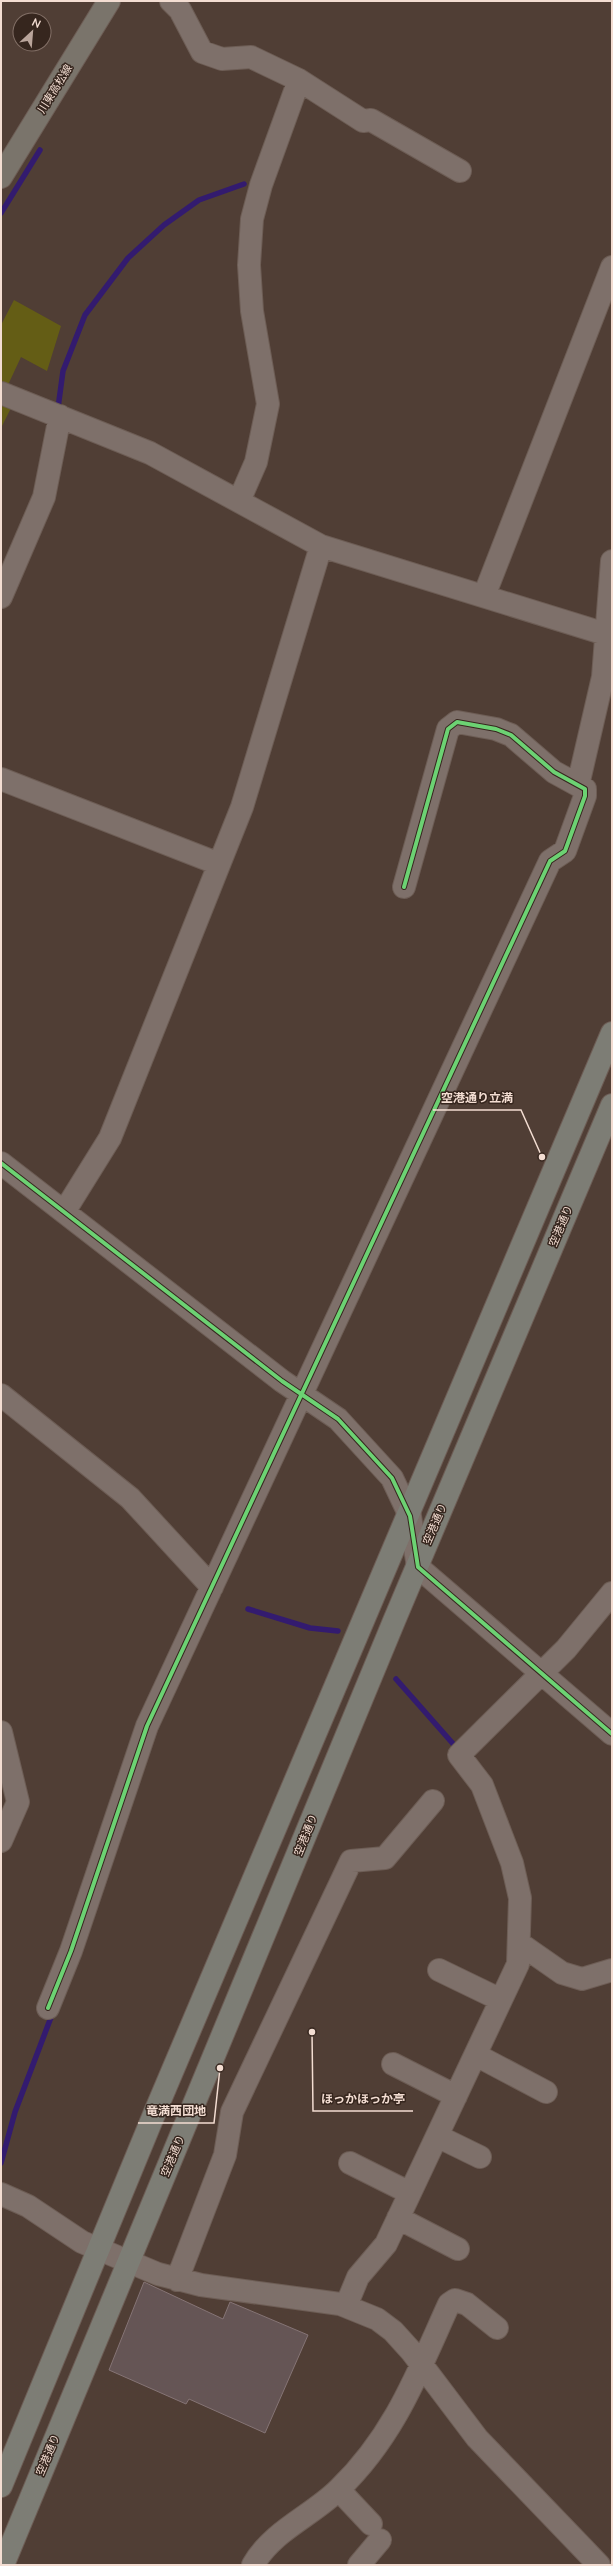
<svg xmlns="http://www.w3.org/2000/svg" width="613" height="2566" font-family="'Nunito Sans','Noto Sans JP',sans-serif">
	<style>
		.green { fill: #645d15 }
		.lines { fill: none; stroke-linecap: round; stroke-linejoin: round }
		.stream { stroke: #331b6f; stroke-width: 5.5 }
		.building { fill: #655555; stroke: #857475 }
		.minor-casing { stroke: #6d5d55; stroke-width: 24 }
		.major-casing { stroke: #6d5d55; stroke-width: 24 }
		.highway-casing { stroke: #6d5d55; stroke-width: 24 }
		.minor { stroke: #7e706a; stroke-width: 22 }
		.major { stroke: #7a746b; stroke-width: 22 }
		.highway { stroke: #7d7d75; stroke-width: 22 }
		.cycleway-casing { stroke: #36261e; stroke-width: 6 }
		.cycleway { stroke: #6cd273; stroke-width: 4 }
		.labels { text-anchor: middle; dominant-baseline: central; stroke-width: 3; stroke-linejoin: round; paint-order: stroke }
		.street-label { font-size: 11px; fill: #f3ddd2; stroke: #36261e }
		.leader { fill: none; stroke: #f3ddd2; stroke-width: 1.5 }
		.callout-dot { fill: #f3ddd2; stroke: #36261e; stroke-width: 1.5 }
		.callout-label { font-size: 12px; text-anchor: middle; font-weight: bold; fill: #f3ddd2; stroke: #36261e; stroke-width: 3; stroke-linejoin: round; paint-order: stroke }
	</style>
	<rect width="100%" height="100%" fill="#503e35"/>
	<path class="green" d="M 14,300 L 61,326 L 47,371 L 21,357 L 7,387 L 1,384 L 1,325 Z
		M 1,404 L 11,408 L 1,428 Z"/>
	<g class="lines">
		<path class="stream" d="M 1,213 L 40,150
			M 61,409 L 58,408 L 63,371 L 85,315 L 128,258 L 164,225 L 199,200 L 244,184
			M 248,1609 L 310,1628 L 338,1631
			M 396,1679 L 455,1746
			M 1,2163 L 15,2112 L 53,2012"/>
	</g>
	<path class="building" d="M 144,2282 L 223,2319 L 230,2302 L 308,2335 L 265,2433 L 189,2399 L 186,2404 L 109,2370 Z"/>
	<g class="lines">
		<g class="minor-casing">
			<path id="minor" d="M 171,1 L 180,10 L 202,52 L 222,59 L 251,57 L 299,80 L 363,121 L 371,120 L 460,171
				M 1,393 L 150,453 L 321,546 L 612,636
				M 239,501 L 256,462 L 268,404 L 252,311 L 249,265 L 252,219 L 261,185 L 299,80
				M 484,596 L 612,267
				M 1,597 L 44,497 L 60,416
				M 1,779 L 219,864
				M 578,785 L 603,677 L 612,561
				M 1,1163 L 282,1381 L 338,1419 L 392,1478 L 410,1516 L 418,1567 L 612,1734
				M 64,1212 L 110,1138 L 242,807 L 321,546
				M 1,1395 L 130,1498 L 212,1587
				M 1,1732 L 18,1802 L 1,1841
				M 519,1943 L 562,1973 L 582,1979 L 612,1970
				M 439,1970 L 501,2000
				M 48,2008 L 71,1951 L 147,1726 L 550,861 L 565,851 L 585,796 L 585,789 L 554,772 L 511,735 L 496,729 L 457,722 L 448,729 L 404,887
				M 476,2055 L 546,2092
				M 393,2064 L 456,2096
				M 437,2136 L 480,2157
				M 350,2163 L 410,2193
				M 1,2194 L 28,2206 L 82,2242 L 158,2274 L 201,2285 L 340,2304 L 377,2319 L 393,2331 L 412,2352 L 477,2438 L 599,2565
				M 398,2218 L 458,2249
				M 177,2280 L 225,2155 L 232,2112 L 351,1861 L 385,1858 L 433,1801
				M 346,2306 L 358,2277 L 386,2244 L 518,1964 L 520,1898 L 512,1863 L 482,1785 L 459,1755 L 566,1649 L 612,1593
				M 339,2490 L 371,2524
				M 253,2565 C 273,2530 312,2516 339,2489 C 395,2435 418,2372 449,2304 L 455,2300 L 467,2304 L 497,2328
				M 359,2565 L 380,2540"/>
		</g>
		<g class="major-casing">
			<path id="major" d="M 1,177 L 109,1"/>
		</g>
		<g class="highway-casing">
			<path id="highway" d="M 1,2486 L 155,2112 L 612,1033
				M 3,2565 L 394,1621 L 612,1105"/>
		</g>
		<use href="#minor" class="minor"/>
		<use href="#major" class="major"/>
		<use href="#highway" class="highway"/>
		<g class="cycleway-casing">
			<path id="cycleway" d="M 1,1163 L 282,1381 L 338,1419 L 392,1478 L 410,1516 L 418,1567 L 612,1734
				M 48,2008 L 71,1951 L 147,1726 L 550,861 L 565,851 L 585,796 L 585,789 L 554,772 L 511,735 L 496,729 L 457,722 L 448,729 L 404,887"/>
		</g>
		<use href="#cycleway" class="cycleway"/>
	</g>
	<g class="labels">
		<g class="street-label">
			<text transform="translate(55 89) rotate(-58)">川東高松線</text>
			<text transform="translate(561 1226) rotate(-67)">空港通り</text>
			<text transform="translate(435 1524) rotate(-67)">空港通り</text>
			<text transform="translate(306 1835) rotate(-68)">空港通り</text>
			<text transform="translate(173 2156) rotate(-67)">空港通り</text>
			<text transform="translate(48 2455) rotate(-67)">空港通り</text>
		</g>
	</g>
	<path class="leader" d="M542 1157L521 1110H433M312 2032L313 2111H413M220 2068L214 2123H138"/>
	<g class="callout-dot">
		<circle cx="542" cy="1157" r="4"/>
		<circle cx="312" cy="2032" r="4"/>
		<circle cx="220" cy="2068" r="4"/>
	</g>
	<g class="callout-label">
		<text x="477" y="1102">空港通り立満</text>
		<text x="363" y="2103">ほっかほっか亭</text>
		<text x="176" y="2115">竜満西団地</text>
	</g>
	<rect width="613" height="2566" fill="none" stroke="#f3ddd2" stroke-width="4"/>
	<g transform="translate(32 32) rotate(26)"><circle r="19" fill="#36261e" stroke="#826f66"/>
	<path d="M0-3L7 15L0 10L-7 15Z" fill="#baa59b"/>
	<text y="-6" font-size="11" font-weight="bold" text-anchor="middle" fill="#f3ddd2">N</text>
	</g>
</svg>
